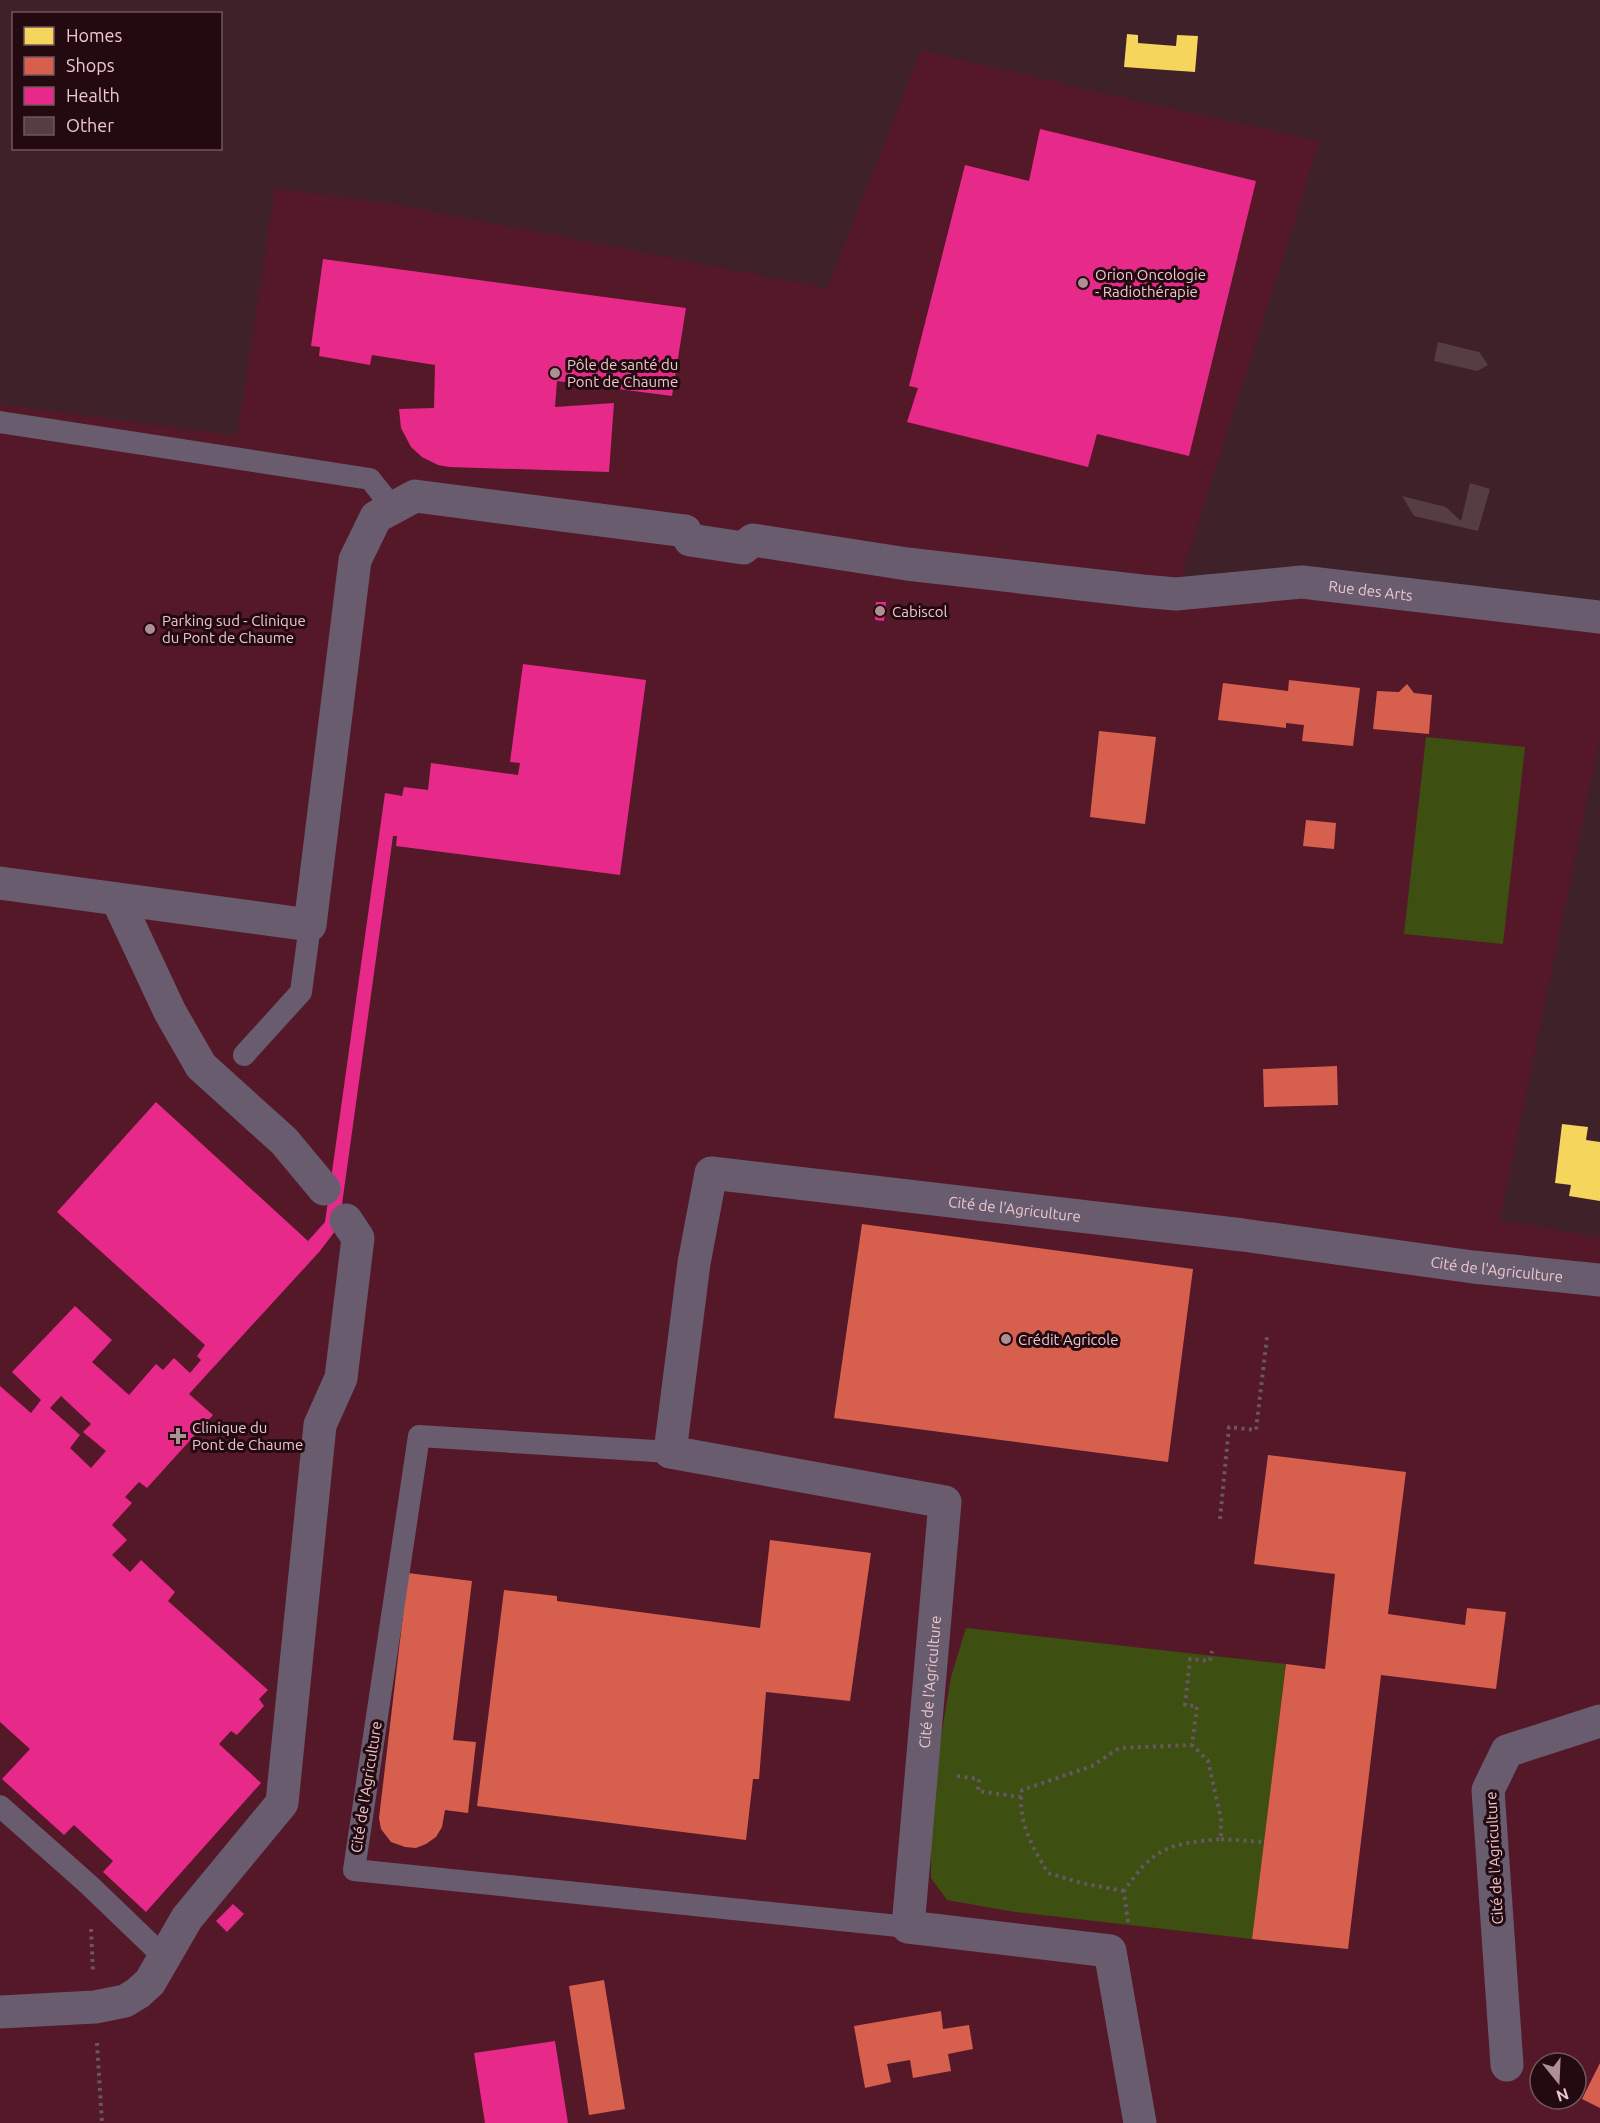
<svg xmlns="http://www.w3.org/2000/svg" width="1600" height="2123" font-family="Ubuntu,sans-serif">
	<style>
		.built { fill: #541829; fill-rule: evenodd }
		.green { fill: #3e4f12 }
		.homes { fill: #f6d55c }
		.shops { fill: #d6604d }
		.health { fill: #e7298a; fill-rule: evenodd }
		.building { fill: #563d43 }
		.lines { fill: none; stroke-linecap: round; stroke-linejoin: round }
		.path { stroke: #665763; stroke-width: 4; stroke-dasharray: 3 4.5; stroke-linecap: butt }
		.lane { stroke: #695c6f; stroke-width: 22 }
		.street { stroke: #695c6f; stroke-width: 33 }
		.poi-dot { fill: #af8e94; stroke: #220a10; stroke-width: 2 }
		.labels { text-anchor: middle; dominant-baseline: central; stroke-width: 6; stroke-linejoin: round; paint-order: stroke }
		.poi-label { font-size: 15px; fill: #ecc8ce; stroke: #220a10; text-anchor: start }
		.street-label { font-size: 15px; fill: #ecc8ce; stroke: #220a10 }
	</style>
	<rect width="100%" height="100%" fill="#3e2129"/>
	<path class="built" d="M 921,50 L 1106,94 L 1320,141 L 1176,594 L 1302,582 L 1600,617 L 1600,739 L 1500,1220 L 1600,1237 L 1600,2123 L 0,2123 L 0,404 L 237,436 L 275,188 L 389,203 L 827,288 ZM 1540,2063 L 1576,2063 L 1576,2099 L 1540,2099 Z"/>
	<path class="green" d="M 1426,737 L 1525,747 L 1503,944 L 1404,934 Z
		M 966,1628 L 1286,1664 L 1252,1939 L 1015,1912 L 947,1900 L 931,1878 L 931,1796 L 951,1677 Z"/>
	<path class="homes" d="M 1127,34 L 1138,35 L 1138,43 L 1176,46 L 1177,35 L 1198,36 L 1195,72 L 1124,67 Z
		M 1562,1124 L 1588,1127 L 1586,1140 L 1600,1142 L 1600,1201 L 1569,1196 L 1571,1185 L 1555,1183 Z"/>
	<path class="shops" d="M 1289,680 L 1360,688 L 1353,746 L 1302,741 L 1304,725 L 1286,723 L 1286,728 L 1218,720 L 1223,683 L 1288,691 Z
		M 1407,684 L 1414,693 L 1432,695 L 1429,734 L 1373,729 L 1377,691 L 1399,692 Z
		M 1099,731 L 1156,737 L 1145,824 L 1090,817 Z
		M 1306,820 L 1336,823 L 1334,849 L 1303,846 Z
		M 1337,1066 L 1338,1105 L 1264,1107 L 1263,1069 Z
		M 862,1224 L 1193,1269 L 1168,1462 L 834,1418 Z
		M 1268,1455 L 1406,1472 L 1388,1614 L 1465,1625 L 1467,1608 L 1506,1612 L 1496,1689 L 1381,1675 L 1348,1949 L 1252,1939 L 1286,1664 L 1325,1669 L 1335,1574 L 1254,1564 Z
		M 770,1540 L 871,1553 L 850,1701 L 766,1692 L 759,1779 L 753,1779 L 746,1840 L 477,1806 L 504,1590 L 557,1596 L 557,1601 L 760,1628 Z
		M 408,1573 L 472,1581 L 453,1740 L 476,1742 L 468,1813 L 445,1810 L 442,1827 L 436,1837 L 426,1844 L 416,1848 L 405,1847 L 391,1842 L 381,1829 L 379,1818 Z
		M 604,1980 L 625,2109 L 589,2115 L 569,1986 Z
		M 941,2011 L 943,2029 L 969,2025 L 973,2049 L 948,2054 L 951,2071 L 913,2078 L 910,2060 L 887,2064 L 891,2082 L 865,2088 L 854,2026 Z
		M 1600,2063 L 1600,2108 L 1582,2099 Z"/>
	<path class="health" d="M 1040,129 L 1256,181 L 1189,456 L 1097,434 L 1088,467 L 907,422 L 918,388 L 909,386 L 965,165 L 1029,181 Z
		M 323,259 L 686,308 L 672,396 L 557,381 L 555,407 L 614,403 L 609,472 L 449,467 L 438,465 L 422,457 L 411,447 L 401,428 L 399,409 L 434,408 L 435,365 L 372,355 L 370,365 L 319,356 L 320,347 L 311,346 Z
		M 876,602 L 886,602 L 884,621 L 875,620 Z
		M 523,664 L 646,680 L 620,875 L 396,846 L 397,836 L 393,836 L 339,1226 L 320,1251 L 189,1394 L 213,1415 L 147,1488 L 139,1482 L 125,1497 L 132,1503 L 112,1525 L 127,1540 L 112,1555 L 130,1572 L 141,1560 L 175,1592 L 168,1601 L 268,1690 L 259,1699 L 264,1706 L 237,1735 L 231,1731 L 219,1744 L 261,1783 L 146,1912 L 103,1872 L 113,1861 L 74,1825 L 64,1835 L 2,1779 L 30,1749 L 0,1722 L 0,1386 L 31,1413 L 41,1400 L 12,1372 L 75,1306 L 112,1340 L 92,1362 L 129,1395 L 156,1364 L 163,1370 L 174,1358 L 190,1373 L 201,1360 L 197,1356 L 205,1345 L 57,1212 L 156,1102 L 308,1241 L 325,1222 L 385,793 L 402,796 L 404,787 L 428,790 L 431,763 L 518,775 L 520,763 L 510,762 ZM 61,1396 L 91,1424 L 83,1432 L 106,1451 L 91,1468 L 70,1448 L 80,1435 L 50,1408 Z
		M 233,1904 L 244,1914 L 227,1932 L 216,1921 Z
		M 555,2041 L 568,2123 L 485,2123 L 474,2053 Z"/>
	<path class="building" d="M 1438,342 L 1479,352 L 1488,365 L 1477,371 L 1434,361 Z
		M 1470,483 L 1490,489 L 1478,531 L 1414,516 L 1402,496 L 1446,507 L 1461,521 Z"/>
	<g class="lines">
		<path class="path" d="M 1220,1519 L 1229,1427 L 1256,1430 L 1267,1337
			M 957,1776 L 979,1779 L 978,1791 L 1021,1797
			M 1221,1839 L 1264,1842
			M 1124,1891 L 1081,1883 L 1048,1873 C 1033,1848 1017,1821 1022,1790 L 1092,1766 L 1119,1748 L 1192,1745
			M 1128,1922 L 1124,1891 C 1155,1846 1169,1844 1221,1839 L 1221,1819 L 1208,1761 L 1192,1745 L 1197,1706 L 1185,1705 L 1190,1659 L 1210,1661 L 1212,1651
			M 91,1929 L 93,1973
			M 97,2043 L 102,2123"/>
		<path class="lane" d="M 0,422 L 370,479 L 393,508
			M 244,1055 L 301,992 L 310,925
			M 670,1452 L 419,1436 L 354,1870 L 908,1927
			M 0,1806 L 88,1884 L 164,1957"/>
		<g class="street">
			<path id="s1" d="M 685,531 L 690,540 L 743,548 L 753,540 L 907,564 L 1142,591 L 1176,594 L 1302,582 L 1600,617"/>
			<path d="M 0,883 L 310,925 L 355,560 L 376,517 L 415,496 L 685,531"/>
			<path d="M 118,901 L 170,1012 L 201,1066 L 284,1141 L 324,1189"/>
			<path d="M 0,2012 L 95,2007 L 125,2001 L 138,1993 L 150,1982 L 187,1918 L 282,1803 L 320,1425 L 341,1378 L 358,1238 L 346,1220"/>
			<path d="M 1507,2065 L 1488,1790 L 1507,1751 L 1600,1721"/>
			<path id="s2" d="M 1140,2123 L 1110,1951 L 908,1927 L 945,1502 L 670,1452 L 694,1263 L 711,1173 L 1243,1235 L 1473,1267 L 1600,1280"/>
		</g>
	</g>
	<g class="poi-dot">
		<circle cx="1083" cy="283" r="6"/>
		<circle cx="555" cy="373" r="6"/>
		<circle cx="880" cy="611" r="6"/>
		<circle cx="150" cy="629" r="6"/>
		<circle cx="1006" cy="1339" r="6"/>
		<path d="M175 1427h6v6h6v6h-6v6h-6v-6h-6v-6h6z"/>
	</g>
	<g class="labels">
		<g class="poi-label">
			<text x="1095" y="274">Orion Oncologie<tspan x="1095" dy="17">- Radiothérapie</tspan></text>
			<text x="567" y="364">Pôle de santé du<tspan x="567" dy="17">Pont de Chaume</tspan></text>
			<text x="892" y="611">Cabiscol</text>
			<text x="162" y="620">Parking sud - Clinique<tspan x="162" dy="17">du Pont de Chaume</tspan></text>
			<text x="1018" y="1339">Crédit Agricole</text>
			<text x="192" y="1427">Clinique du<tspan x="192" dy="17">Pont de Chaume</tspan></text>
		</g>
		<g class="street-label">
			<text stroke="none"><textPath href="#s1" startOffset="699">Rue des Arts</textPath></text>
			<text stroke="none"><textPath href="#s2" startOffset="1672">Cité de l'Agriculture</textPath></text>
			<text stroke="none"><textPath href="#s2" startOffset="2158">Cité de l'Agriculture</textPath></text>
			<text stroke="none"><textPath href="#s2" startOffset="624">Cité de l'Agriculture</textPath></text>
			<text transform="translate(366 1787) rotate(-81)">Cité de l'Agriculture</text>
			<text transform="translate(1494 1858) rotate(-93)">Cité de l'Agriculture</text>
		</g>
	</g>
	<rect x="12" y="12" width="210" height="138" fill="#220a10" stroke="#73565c" stroke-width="1.5"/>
	<rect x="24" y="27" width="30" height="18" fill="#f6d55c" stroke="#73565c" stroke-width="1.5"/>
	<text x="66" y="42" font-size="18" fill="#ecc8ce">Homes</text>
	<rect x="24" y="57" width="30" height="18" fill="#d6604d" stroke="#73565c" stroke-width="1.5"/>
	<text x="66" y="72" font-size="18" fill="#ecc8ce">Shops</text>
	<rect x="24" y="87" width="30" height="18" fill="#e7298a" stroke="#73565c" stroke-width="1.5"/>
	<text x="66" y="102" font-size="18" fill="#ecc8ce">Health</text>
	<rect x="24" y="117" width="30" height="18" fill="#563d43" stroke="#73565c" stroke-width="1.5"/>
	<text x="66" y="132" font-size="18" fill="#ecc8ce">Other</text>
	<g transform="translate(1558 2081) rotate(162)"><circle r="28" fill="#220a10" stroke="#73565c" stroke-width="1.5"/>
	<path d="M0-4.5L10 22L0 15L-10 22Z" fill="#af8e94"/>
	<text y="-9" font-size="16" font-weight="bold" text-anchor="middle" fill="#ecc8ce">N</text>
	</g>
</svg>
